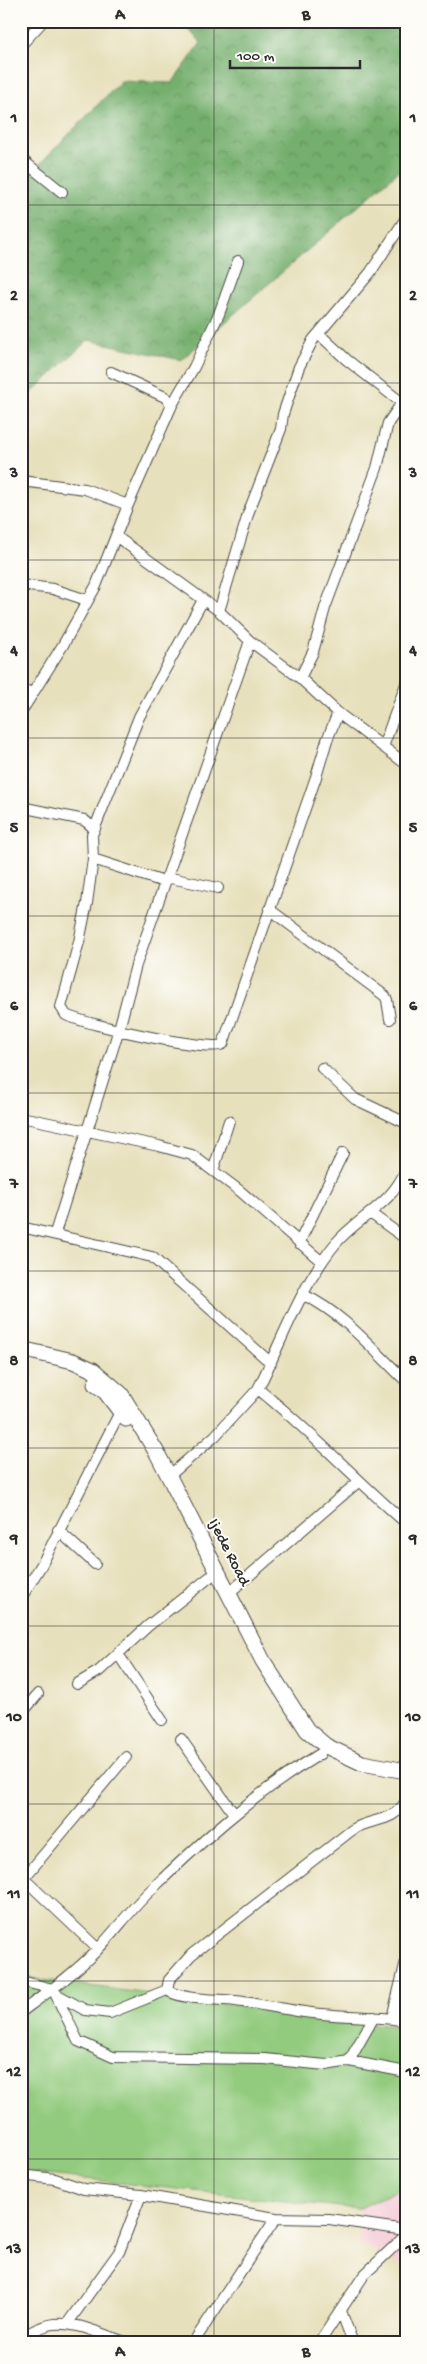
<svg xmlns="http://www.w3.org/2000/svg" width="427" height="2364" font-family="'Gochi Hand',sans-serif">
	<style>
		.built { fill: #f5cfda }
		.green { fill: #92cb7e; stroke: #5e7b54 }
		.forest { fill: url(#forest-crowns); stroke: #506d4c }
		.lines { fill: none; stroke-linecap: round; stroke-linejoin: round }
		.street-casing { stroke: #474641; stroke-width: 12 }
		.secondary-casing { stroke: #474641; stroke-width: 17 }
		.street { stroke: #fff; stroke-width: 10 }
		.secondary { stroke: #fff; stroke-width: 15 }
		.grid { fill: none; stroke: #2b2b2b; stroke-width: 1; stroke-opacity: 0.55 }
		.labels { text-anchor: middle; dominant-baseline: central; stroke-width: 4; stroke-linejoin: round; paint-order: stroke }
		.street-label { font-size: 16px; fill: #2b2b2b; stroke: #fdfcf7 }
		.neatline { fill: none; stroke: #2b2b2b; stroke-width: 2 }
		.grid-label { font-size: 16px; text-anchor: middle; font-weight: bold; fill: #2b2b2b }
	</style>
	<defs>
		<pattern id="forest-crowns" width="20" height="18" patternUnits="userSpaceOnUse" patternTransform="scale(1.25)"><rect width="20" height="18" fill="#75af6d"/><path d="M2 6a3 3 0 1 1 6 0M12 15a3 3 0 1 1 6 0" fill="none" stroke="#608f5a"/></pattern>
	</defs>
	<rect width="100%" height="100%" fill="#fdfcf7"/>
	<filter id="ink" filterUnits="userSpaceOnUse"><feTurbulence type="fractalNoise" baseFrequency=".02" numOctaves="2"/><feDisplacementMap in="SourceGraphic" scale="10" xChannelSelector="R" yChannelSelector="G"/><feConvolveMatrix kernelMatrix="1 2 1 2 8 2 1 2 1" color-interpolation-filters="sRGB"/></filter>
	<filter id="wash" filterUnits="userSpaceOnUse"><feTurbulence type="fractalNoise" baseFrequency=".0096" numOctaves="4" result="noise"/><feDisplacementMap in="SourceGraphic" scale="20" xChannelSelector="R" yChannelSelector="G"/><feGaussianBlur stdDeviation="1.12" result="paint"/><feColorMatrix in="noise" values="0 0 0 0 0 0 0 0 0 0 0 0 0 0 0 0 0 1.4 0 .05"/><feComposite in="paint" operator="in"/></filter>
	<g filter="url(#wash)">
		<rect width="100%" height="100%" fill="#e7e0bc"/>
		<path class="built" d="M 406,2186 L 406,2266 L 359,2243 L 358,2209 Z"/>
		<path class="green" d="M 21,1977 L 406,2028 L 406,2186 L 358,2209 L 21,2172 Z"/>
		<path class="forest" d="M 181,21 L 406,21 L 406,165 L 181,360 L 88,340 L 21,403 L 21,183 L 121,81 L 172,83 L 201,43 Z"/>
	</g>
	<g filter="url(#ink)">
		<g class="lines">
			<g class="street-casing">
				<path id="street" d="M 21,45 L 43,21
					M 21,159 L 62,192
					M 319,334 L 347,360 L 406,406
					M 111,372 L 165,397 L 172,405
					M 21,481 L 85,489 L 128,505
					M 117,537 L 219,611 L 250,641 L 300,678 L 338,713 L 406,764
					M 21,585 L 53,589 L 87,600
					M 203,600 L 139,717 L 92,835 L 93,859 L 87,903 L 79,942 L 61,1007 L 66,1015 C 84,1024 211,1053 223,1044 L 316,777 L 327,740 L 338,713
					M 219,611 L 249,511 L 281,429 L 283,414 L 299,367 L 313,340 L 370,273 L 406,218
					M 300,678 L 313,652 L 325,608 L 377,468 L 388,423 L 406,397
					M 21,689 L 33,693
					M 21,712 L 63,645 L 96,586 L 128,505 L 172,405 L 194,367 L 219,314 L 238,261
					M 383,747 L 406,684
					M 21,807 L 84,820 L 95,829
					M 93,859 L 164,882
					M 166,877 L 218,888
					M 269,909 L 385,996 L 387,1000 L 390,1019
					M 322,1068 L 355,1099 L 406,1123
					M 21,1117 L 159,1146 L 192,1155 L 240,1191 L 322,1262
					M 213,1171 L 229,1121
					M 370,1213 L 406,1239
					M 21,1227 L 152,1257 L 271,1363
					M 55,1233 L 119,1029 L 136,965 L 250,641
					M 299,1243 L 343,1153
					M 304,1295 C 344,1314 373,1350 406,1381
					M 258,1389 C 282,1341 301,1285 336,1243 C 358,1217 393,1204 406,1169
					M 169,1476 L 215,1436 L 258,1389 C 310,1430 355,1479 406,1523
					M 58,1530 L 95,1564
					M 229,1593 L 358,1482
					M 21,1598 L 42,1564 L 121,1410
					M 118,1654 L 162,1720
					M 77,1684 L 99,1671 L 148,1626 L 210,1577
					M 21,1714 L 38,1694
					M 181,1739 L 234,1814
					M 21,1876 L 98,1949
					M 24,1878 L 126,1757
					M 21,1981 L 53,1989 L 78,2041 L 113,2057 L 265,2059 L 326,2065 L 349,2061 L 406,2072
					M 167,1990 L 169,1980 L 191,1955 L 352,1830 C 372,1817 392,1824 406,1801
					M 167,1990 C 181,2000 217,1999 235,2001 C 264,2004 293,2012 322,2014 C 350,2017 378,2016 406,2021
					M 56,1994 L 85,2010 L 110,2013 L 167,1990
					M 21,2012 C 48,1992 75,1973 98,1949 C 116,1930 132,1908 151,1890 C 206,1837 255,1793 320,1754
					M 392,2018 L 406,1961
					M 349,2061 L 374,2017
					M 21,2175 L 55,2179 L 84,2189 L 141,2195 L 276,2218 L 329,2219 L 406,2230
					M 341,2311 L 353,2343
					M 67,2324 L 119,2252 L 141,2195
					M 21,2337 C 32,2332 42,2325 54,2324 C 78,2321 106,2337 129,2343
					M 193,2343 L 276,2218
					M 319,2343 L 364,2275 L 406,2235"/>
			</g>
			<g class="secondary-casing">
				<path id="secondary" d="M 21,1349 L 73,1361 L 93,1370 L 121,1394 L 157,1453 L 263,1661 L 307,1730 L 326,1746 L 362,1763 L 406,1771
					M 95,1384 L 104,1390 L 126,1419"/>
			</g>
			<use href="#street" class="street"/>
			<use href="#secondary" class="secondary"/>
		</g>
	</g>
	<path class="grid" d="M 214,21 L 214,2343M 21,205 L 406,205M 21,383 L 406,383M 21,560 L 406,560M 21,738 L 406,738M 21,916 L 406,916M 21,1093 L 406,1093M 21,1271 L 406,1271M 21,1448 L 406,1448M 21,1626 L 406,1626M 21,1804 L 406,1804M 21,1981 L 406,1981M 21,2159 L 406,2159"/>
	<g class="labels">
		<g class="street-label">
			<text transform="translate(228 1553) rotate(63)">Ijede Road</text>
		</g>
	</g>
	<rect width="427" height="2364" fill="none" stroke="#fdfcf7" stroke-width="55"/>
	<path d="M230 60v8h130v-8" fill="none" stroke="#2b2b2b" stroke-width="2.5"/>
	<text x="237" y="60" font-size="15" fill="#2b2b2b" stroke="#fdfcf7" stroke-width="4" paint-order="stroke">100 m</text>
	<rect x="28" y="28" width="372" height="2308" class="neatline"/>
	<g class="grid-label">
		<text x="120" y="19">A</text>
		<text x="306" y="19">B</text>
		<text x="14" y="122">1</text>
		<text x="413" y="122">1</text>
		<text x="14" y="300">2</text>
		<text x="413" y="300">2</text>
		<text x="14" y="477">3</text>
		<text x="413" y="477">3</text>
		<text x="14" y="655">4</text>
		<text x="413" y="655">4</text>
		<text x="14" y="832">5</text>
		<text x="413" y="832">5</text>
		<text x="14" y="1010">6</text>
		<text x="413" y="1010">6</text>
		<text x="14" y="1188">7</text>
		<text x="413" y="1188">7</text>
		<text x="14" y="1365">8</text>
		<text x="413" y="1365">8</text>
		<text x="14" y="1543">9</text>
		<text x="413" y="1543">9</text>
		<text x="14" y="1721">10</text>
		<text x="413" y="1721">10</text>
		<text x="14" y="1898">11</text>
		<text x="413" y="1898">11</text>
		<text x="14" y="2076">12</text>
		<text x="413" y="2076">12</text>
		<text x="14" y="2253">13</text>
		<text x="413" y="2253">13</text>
		<text x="120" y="2356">A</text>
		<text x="306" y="2356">B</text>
	</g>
</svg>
